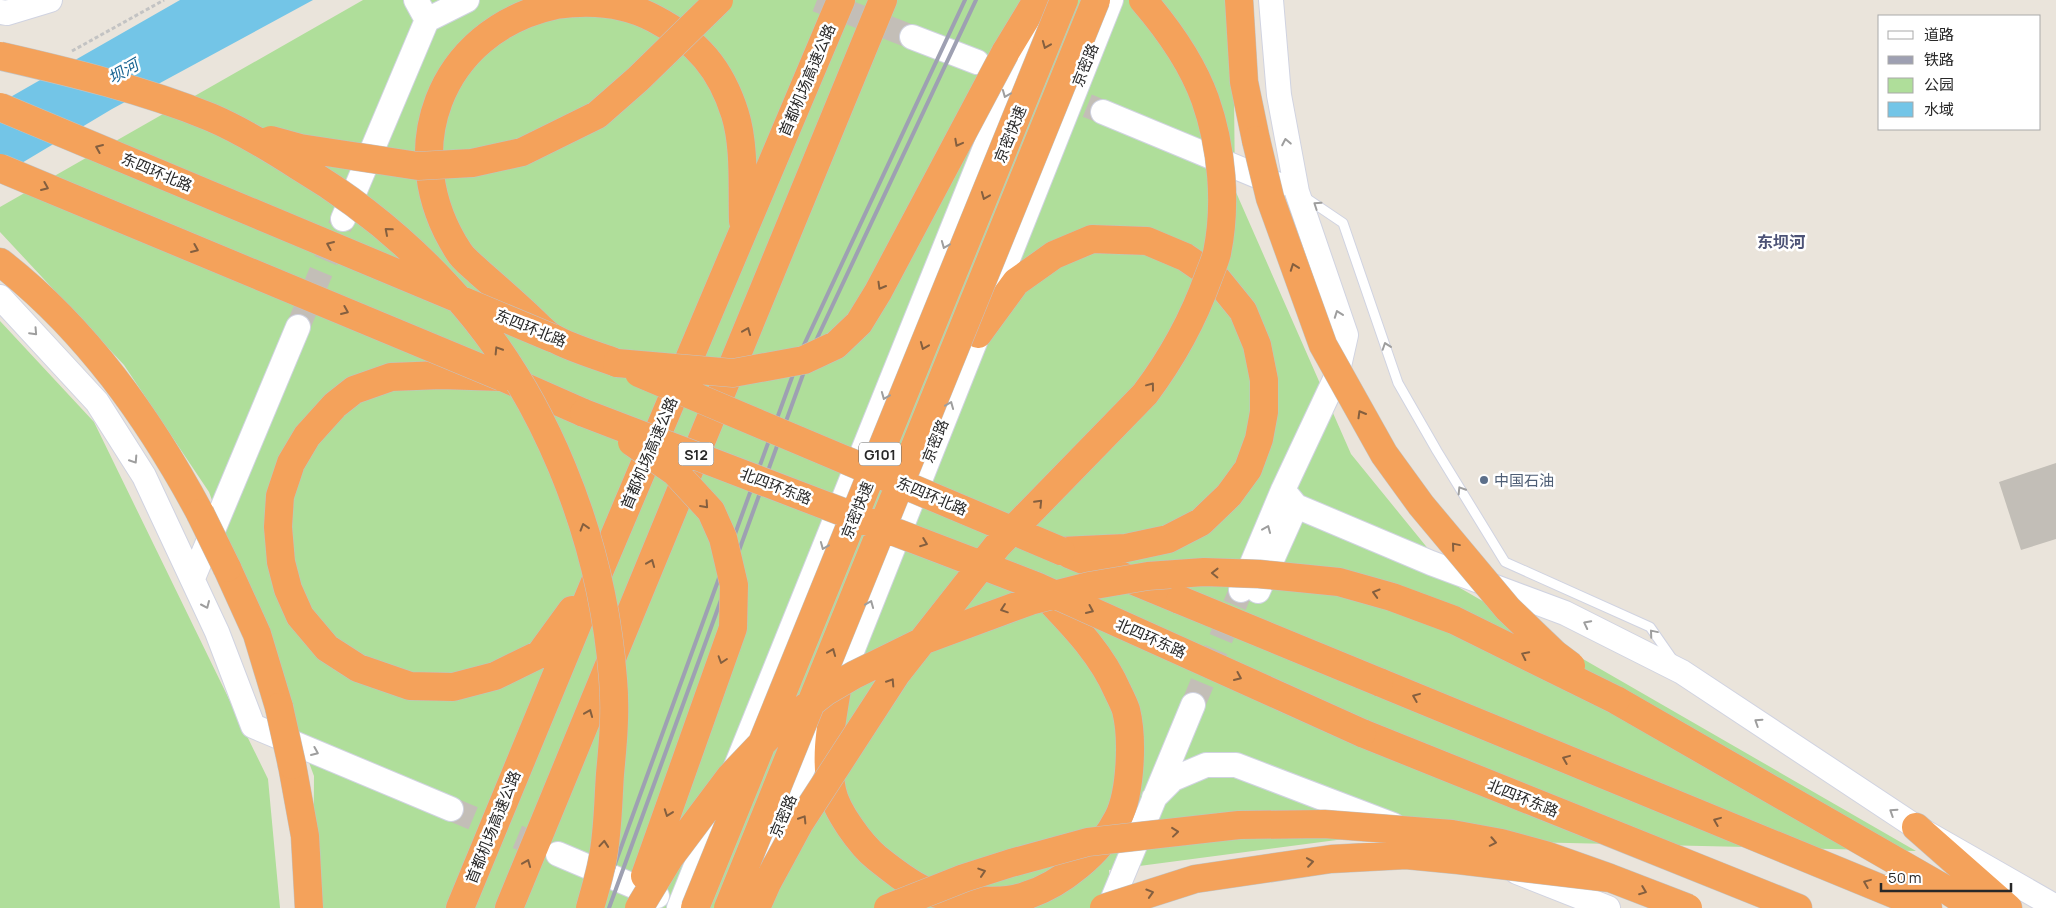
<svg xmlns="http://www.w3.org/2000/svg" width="2056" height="908" font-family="Manrope,'Noto Sans SC',sans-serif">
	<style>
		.green { fill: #afde9a }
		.water { fill: #73c5e7 }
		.building { fill: #c2beb7 }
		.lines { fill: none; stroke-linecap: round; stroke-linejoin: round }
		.secondary-tunnel { stroke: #c3beb7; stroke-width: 24; stroke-dasharray: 24 12; stroke-linecap: butt }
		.lane-casing { stroke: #d0d3e1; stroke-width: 11 }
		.secondary-casing { stroke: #d0d3e1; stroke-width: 26 }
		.highway-casing { stroke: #c3c3c3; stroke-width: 29 }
		.path { stroke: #c3c3c3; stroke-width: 3; stroke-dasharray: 4 2.5; stroke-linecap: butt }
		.lane { stroke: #fff; stroke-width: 9 }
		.secondary { stroke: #fff; stroke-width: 24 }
		.highway { stroke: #f4a25b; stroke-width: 28 }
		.rail { stroke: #9ea0b2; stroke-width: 4 }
		.highway-bridge-casing { stroke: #c3c3c3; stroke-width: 29; stroke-linecap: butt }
		.highway-bridge { stroke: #f4a25b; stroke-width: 28 }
		.oneway { stroke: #845f3f }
		.oneway2 { stroke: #9e9e9e }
		.service-dot { fill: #5c6f8a; stroke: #fff; stroke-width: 2 }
		.labels { text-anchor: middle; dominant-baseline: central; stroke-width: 5; stroke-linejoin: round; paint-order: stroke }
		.shield { fill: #fff; stroke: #686868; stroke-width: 1 }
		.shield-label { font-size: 14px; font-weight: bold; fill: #282828 }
		.street-label { font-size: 15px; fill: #282828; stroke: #fff }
		.service-label { font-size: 15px; fill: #4e5e75; stroke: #fff; text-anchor: start }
		.water-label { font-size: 16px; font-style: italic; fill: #156290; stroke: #fff }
		.neighbourhood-label { font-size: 16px; font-weight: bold; fill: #4c5276; stroke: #fff }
	</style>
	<rect width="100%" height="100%" fill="#eae4db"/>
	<path class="green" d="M 363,0 L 1233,0 L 1235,190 L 1351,454 L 1460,588 L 1916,851 L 1352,838 L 1109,870 L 1111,908 L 313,908 L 314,776 L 209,492 L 124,365 L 0,232 L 0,207 Z
		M 0,321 L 94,422 L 268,779 L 280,908 L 0,908 Z"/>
	<path class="water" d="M 180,0 L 313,0 L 112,109 L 0,176 L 0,103 Z"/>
	<path class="building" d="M 2056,463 L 2056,539 L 2021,550 L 1999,482 Z"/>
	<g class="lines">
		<path class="secondary-tunnel" d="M 817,0 L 912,37
			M 1054,92 L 1103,112
			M 298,327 L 343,219
			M 1193,705 L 1241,590
			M 451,809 L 551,851"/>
		<g class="lane-casing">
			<path id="lane" d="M 1303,196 L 1343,223 L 1398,383 L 1437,451 L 1505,562 L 1650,627 L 1673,660"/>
		</g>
		<g class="secondary-casing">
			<path id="secondary" d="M 416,0 L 427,20
				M 0,12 L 7,13 L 50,0
				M 912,37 L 977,62
				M 1103,112 L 1279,185
				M 343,219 L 427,20 L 467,0
				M 0,297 L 97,402 L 144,476 L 217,632 L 253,726 L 451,809
				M 1283,490 L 1296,506 L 1431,563 L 1565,613 L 1682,672 L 1916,827 L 2056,907
				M 193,578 L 298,327
				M 1241,590 L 1283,490 L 1337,375 L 1346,335 L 1297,192 L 1279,95 L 1271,0
				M 1258,591 L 1296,506
				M 1154,798 L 1173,779 L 1206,765 L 1236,765 L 1393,825
				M 558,854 L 657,896
				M 1517,872 L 1608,908
				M 752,888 L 837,689 L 1111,0
				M 679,908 L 1038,16
				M 1109,908 L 1193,705"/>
		</g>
		<g class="highway-casing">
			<path id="highway" d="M 1239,0 L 1244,82 L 1256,140
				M 1005,53 L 1037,0
				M 0,262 C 86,329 149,418 200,513
				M 978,334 L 1016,282 L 1054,255 L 1092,239 L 1147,241 L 1185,257 L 1217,279 L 1243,311 L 1257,345 L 1264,380 L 1264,412 L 1259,439 L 1248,469 L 1229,495 L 1201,522 L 1168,539 L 1126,548 L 1061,551
				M 617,363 C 596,355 573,349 553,338 C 544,333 536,323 528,316 C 512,301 496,287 480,273 C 473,266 464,260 459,252 C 394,153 438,30 556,5 C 590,0 624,2 655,19 C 697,41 721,69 735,114 C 745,146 742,187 743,221
				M 1069,554 L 1180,600
				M 227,568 L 257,634 L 279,707
				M 572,610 L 540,654 L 495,676 L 453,687 L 410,686 L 358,668 L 327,648 L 300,616 L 288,589 L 281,562 L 278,527 L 280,496 L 291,463 L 307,436 L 335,405 L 354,390 L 391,377 L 441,375 L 502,377 L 584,413
				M 1379,682 L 1928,908
				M 837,689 C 832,721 824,757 832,790 C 836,811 861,845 877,858 C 892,870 907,882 924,890 C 935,895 949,896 961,898 C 982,901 1004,903 1025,896 C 1061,885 1101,852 1118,818 C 1131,792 1133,738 1126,710 C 1124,704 1121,698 1118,692 C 1100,650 1067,619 1036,586
				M 1616,700 L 1950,892 L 1974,908
				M 1362,733 L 1798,908
				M 292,765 L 305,836 L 309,908
				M 1916,827 L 2008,908
				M 460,908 L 599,572 L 841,0
				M 509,908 L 883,0"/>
		</g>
		<path class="path" d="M 72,51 L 164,0"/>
		<use href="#lane" class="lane"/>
		<use href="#secondary" class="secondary"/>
		<use href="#highway" class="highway"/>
		<path class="rail" d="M 599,908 L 803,347 L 965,0
			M 609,908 L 813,347 L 976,0"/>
		<g class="highway-bridge-casing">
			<path id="highway-bridge" d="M 0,56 C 70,72 144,90 210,117 C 241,130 270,148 298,166 C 352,198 402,238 445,284 C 544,388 602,537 613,679 C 616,711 613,743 610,774 C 608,803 608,834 602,862 C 599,878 594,893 590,908
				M 0,107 L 552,338
				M 271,140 L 300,148 L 418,166 L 472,163 L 522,152 L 597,115 L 638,79 L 719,0
				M 1256,140 L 1270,198 L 1323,345 L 1384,454 L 1421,505 L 1508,609 L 1555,654 L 1571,666
				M 0,168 L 502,377
				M 617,363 L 733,373 L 804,360 L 836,345 L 859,323 L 878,292 L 1005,53
				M 639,373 L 1061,551
				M 584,413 L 1036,586 L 1362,733
				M 632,442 L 675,472 L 711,511 L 723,538 L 734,585 L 733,628 L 645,876
				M 200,513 L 227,568
				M 1180,600 L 1379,682
				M 279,707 L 292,765
				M 639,908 L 670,857 L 730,777 L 770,735 L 825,692 L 854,675 L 927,639 L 1030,601 L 1089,586 L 1148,576 L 1204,572 L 1259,574 L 1339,582 L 1392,597 L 1454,620 L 1616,700
				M 695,908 L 1064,0
				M 728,908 L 1096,0
				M 756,908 L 767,883 L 799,824 L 897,673 L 997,546 L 1145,394 C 1172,358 1193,320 1208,278 C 1211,270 1215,261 1217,253 C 1227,204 1222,147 1205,99 C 1192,63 1168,29 1143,0
				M 888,908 L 964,878 L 1011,863 L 1088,842 L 1239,825 L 1324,824 L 1452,834 L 1501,843 L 1545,855 L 1610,878
				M 1104,908 L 1195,879 L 1331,859 L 1406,855 L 1458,860 L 1610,878 L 1688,908"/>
		</g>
		<use href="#highway-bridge" class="highway-bridge"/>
	</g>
	<defs><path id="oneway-chevron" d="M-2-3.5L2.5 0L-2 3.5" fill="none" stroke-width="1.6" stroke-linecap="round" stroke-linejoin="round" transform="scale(1.25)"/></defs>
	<g class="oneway">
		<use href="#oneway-chevron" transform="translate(1046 45) rotate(112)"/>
		<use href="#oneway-chevron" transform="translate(958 143) rotate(118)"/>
		<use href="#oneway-chevron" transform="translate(99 148) rotate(-157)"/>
		<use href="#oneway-chevron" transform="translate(45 187) rotate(23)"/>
		<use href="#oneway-chevron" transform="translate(985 196) rotate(112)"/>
		<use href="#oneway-chevron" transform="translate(388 231) rotate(-139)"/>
		<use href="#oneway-chevron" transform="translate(330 245) rotate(-157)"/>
		<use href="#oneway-chevron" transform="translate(195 249) rotate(23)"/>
		<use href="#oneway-chevron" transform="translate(1294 267) rotate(-110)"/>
		<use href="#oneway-chevron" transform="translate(881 286) rotate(120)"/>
		<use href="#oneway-chevron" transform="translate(345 311) rotate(23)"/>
		<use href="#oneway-chevron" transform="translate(747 331) rotate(-68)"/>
		<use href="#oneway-chevron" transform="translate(924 346) rotate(112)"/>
		<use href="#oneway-chevron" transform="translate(498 350) rotate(-122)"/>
		<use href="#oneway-chevron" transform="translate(1151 386) rotate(-53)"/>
		<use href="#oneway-chevron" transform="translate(1361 414) rotate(-120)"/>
		<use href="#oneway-chevron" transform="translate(1039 503) rotate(-46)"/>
		<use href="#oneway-chevron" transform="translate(705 505) rotate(48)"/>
		<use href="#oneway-chevron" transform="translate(584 527) rotate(-107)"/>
		<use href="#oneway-chevron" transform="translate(924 543) rotate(21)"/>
		<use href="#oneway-chevron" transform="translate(1455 546) rotate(-130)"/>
		<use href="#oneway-chevron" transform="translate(651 563) rotate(-68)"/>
		<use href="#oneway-chevron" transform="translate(1215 573) rotate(-179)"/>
		<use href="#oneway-chevron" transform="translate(1376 593) rotate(-164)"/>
		<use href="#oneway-chevron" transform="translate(1004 609) rotate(161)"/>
		<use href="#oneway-chevron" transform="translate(1090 610) rotate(24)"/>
		<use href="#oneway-chevron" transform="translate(832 652) rotate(-68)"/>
		<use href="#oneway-chevron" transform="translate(1525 655) rotate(-154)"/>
		<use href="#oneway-chevron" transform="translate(722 660) rotate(108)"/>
		<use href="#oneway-chevron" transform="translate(1238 677) rotate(24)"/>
		<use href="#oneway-chevron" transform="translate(891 682) rotate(-57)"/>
		<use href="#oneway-chevron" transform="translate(1416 697) rotate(-158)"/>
		<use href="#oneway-chevron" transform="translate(589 713) rotate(-68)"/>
		<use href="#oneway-chevron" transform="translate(1566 759) rotate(-158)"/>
		<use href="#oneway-chevron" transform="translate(668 813) rotate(110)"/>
		<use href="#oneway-chevron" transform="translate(803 819) rotate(-58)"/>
		<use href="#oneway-chevron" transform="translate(1717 821) rotate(-158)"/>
		<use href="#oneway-chevron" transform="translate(1175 832) rotate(-6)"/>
		<use href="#oneway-chevron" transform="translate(1493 842) rotate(11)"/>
		<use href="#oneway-chevron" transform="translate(604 844) rotate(-85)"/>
		<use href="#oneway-chevron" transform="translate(1310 862) rotate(-8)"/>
		<use href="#oneway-chevron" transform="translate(527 863) rotate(-68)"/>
		<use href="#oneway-chevron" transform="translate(982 872) rotate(-18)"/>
		<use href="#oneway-chevron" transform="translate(1867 883) rotate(-158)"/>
		<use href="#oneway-chevron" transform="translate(1643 891) rotate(21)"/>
		<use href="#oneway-chevron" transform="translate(1150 893) rotate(-17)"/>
	</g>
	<g class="oneway2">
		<use href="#oneway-chevron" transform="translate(1006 94) rotate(112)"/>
		<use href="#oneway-chevron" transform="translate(1286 142) rotate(-101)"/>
		<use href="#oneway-chevron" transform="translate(1317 205) rotate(-146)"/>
		<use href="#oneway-chevron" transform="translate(945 245) rotate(112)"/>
		<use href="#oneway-chevron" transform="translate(1338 314) rotate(-110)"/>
		<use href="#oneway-chevron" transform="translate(34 332) rotate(47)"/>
		<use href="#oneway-chevron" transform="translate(1386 346) rotate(-109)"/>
		<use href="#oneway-chevron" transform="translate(885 396) rotate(112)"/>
		<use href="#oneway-chevron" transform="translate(950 405) rotate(-68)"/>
		<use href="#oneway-chevron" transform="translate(134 460) rotate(57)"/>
		<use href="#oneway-chevron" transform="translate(1461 490) rotate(-122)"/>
		<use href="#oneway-chevron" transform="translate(1267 529) rotate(-67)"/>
		<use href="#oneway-chevron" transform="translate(824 546) rotate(112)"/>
		<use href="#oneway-chevron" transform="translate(870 604) rotate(-68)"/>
		<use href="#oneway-chevron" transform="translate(206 605) rotate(66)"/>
		<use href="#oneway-chevron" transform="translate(1587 624) rotate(-153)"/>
		<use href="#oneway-chevron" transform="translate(1653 633) rotate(-130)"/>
		<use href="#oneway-chevron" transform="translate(1758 722) rotate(-147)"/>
		<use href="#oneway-chevron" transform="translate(315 752) rotate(23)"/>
		<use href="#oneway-chevron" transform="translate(1893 812) rotate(-147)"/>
	</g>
	<circle class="service-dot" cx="1484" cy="480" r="5"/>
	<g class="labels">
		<g class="shield">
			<rect x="678.5" y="442.5" width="35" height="23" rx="4"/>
			<rect x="859" y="442.5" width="42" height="23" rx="4"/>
		</g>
		<g class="shield-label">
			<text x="696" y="454">S12</text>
			<text x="880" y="454">G101</text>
		</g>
		<g class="street-label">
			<text transform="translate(1085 65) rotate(-68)">京密路</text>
			<text transform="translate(807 80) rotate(-67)">首都机场高速公路</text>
			<text transform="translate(1010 134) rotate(-68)">京密快速</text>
			<text transform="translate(157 172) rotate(23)">东四环北路</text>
			<text transform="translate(531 328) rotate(22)">东四环北路</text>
			<text transform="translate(935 441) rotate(-68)">京密路</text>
			<text transform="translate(649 453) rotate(-67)">首都机场高速公路</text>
			<text transform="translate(776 486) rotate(21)">北四环东路</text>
			<text transform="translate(932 496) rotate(23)">东四环北路</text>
			<text transform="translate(857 510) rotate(-68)">京密快速</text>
			<text transform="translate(1151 638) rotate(24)">北四环东路</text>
			<text transform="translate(1523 798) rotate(22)">北四环东路</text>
			<text transform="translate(783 816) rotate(-67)">京密路</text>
			<text transform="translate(493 827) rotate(-68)">首都机场高速公路</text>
		</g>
		<g class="service-label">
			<text x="1494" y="480">中国石油</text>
		</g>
		<g class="water-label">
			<text transform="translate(123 71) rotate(-30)">坝河</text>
		</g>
		<g class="neighbourhood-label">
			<text x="1781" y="242">东坝河</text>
		</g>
	</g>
	<rect x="1878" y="15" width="162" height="115" fill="#ffffff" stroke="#a9a9a9"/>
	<rect x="1888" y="31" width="25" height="8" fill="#ffffff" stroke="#a9a9a9"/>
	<text x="1924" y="40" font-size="15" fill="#282828">道路</text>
	<rect x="1888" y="56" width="25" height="8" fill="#9ea0b2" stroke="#a9a9a9"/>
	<text x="1924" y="65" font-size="15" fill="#282828">铁路</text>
	<rect x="1888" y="78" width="25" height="15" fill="#afde9a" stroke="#a9a9a9"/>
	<text x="1924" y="90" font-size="15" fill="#282828">公园</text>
	<rect x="1888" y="102" width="25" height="15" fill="#73c5e7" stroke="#a9a9a9"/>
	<text x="1924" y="115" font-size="15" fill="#282828">水域</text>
	<path d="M1881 883v8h130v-8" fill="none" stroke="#282828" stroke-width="2.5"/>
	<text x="1888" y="883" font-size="15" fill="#282828" stroke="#ffffff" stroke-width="4" paint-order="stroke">50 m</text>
</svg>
